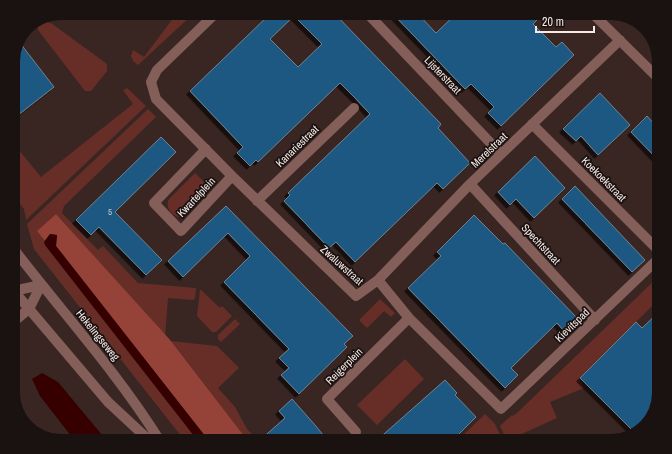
<svg xmlns="http://www.w3.org/2000/svg" width="672" height="454" font-family="'Archivo Narrow',sans-serif">
	<style>
		.green { fill: #662e27 }
		.forest { fill: #954238 }
		.water { fill: #360000 }
		.building { fill: #1d5982; stroke: #71828f; fill-rule: evenodd; filter: url(#shadow) }
		.lines { fill: none; stroke-linecap: round; stroke-linejoin: round }
		.minor { stroke: #845e58; stroke-width: 10 }
		.labels { text-anchor: middle; dominant-baseline: central; stroke-width: 3.5; stroke-linejoin: round; paint-order: stroke }
		.number-label { font-size: 9px; fill: #bfc4cd }
		.street-label { font-size: 11px; fill: #f5e8e6; stroke: #1a1210 }
	</style>
	<defs>
		<filter id="shadow"><feDropShadow dx="-3.5" dy="3.5" stdDeviation="0" flood-color="#0009"/></filter>
	</defs>
	<rect width="100%" height="100%" fill="#392623"/>
	<path class="green" d="M 177,13 L 194,13 L 138,65 L 133,61 L 131,56 L 133,50 L 144,57 Z
		M 43,21 L 51,23 L 107,64 L 107,71 L 91,91 L 85,91 L 38,30 L 38,25 Z
		M 127,88 L 146,106 L 26,220 L 24,209 L 13,195 L 13,143 L 41,177 L 133,104 L 123,90 Z
		M 148,109 L 156,117 L 64,206 L 62,213 L 98,250 L 103,246 L 138,283 L 196,288 L 195,298 L 193,300 L 168,298 L 165,336 L 56,214 L 38,231 L 45,241 L 45,245 L 198,441 L 185,441 L 34,249 L 27,224 Z
		M 195,173 L 211,189 L 185,215 L 178,217 C 170,213 165,207 169,199 Z
		M 659,276 L 659,280 L 658,279 L 651,286 L 659,294 L 659,299 L 580,378 L 584,388 L 550,402 L 557,418 L 515,437 L 517,441 L 507,441 L 500,426 L 512,415 L 513,416 L 518,412 Z
		M 200,290 L 201,290 L 220,308 L 222,306 L 232,316 L 216,332 L 212,332 L 197,316 Z
		M 380,299 L 395,313 L 391,317 L 384,311 L 367,328 L 359,320 Z
		M 235,319 L 240,324 L 221,342 L 218,339 L 218,335 Z
		M 171,341 L 217,346 L 239,368 L 218,388 L 235,407 L 247,429 L 258,441 L 248,441 Z
		M 405,359 L 424,379 L 377,425 L 357,405 Z
		M 485,414 L 495,424 L 503,441 L 457,441 Z"/>
	<path class="forest" d="M 56,214 L 171,341 L 248,441 L 209,441 L 56,246 L 57,235 L 50,234 L 45,241 L 37,231 Z"/>
	<path class="water" d="M 50,234 L 57,235 L 56,246 L 209,441 L 198,441 L 45,245 L 44,242 Z
		M 42,373 L 58,382 L 107,441 L 75,441 L 40,396 L 32,379 Z"/>
	<path class="building" d="M 271,13 L 334,13 L 441,124 L 438,128 L 470,163 L 443,189 L 437,183 L 355,262 L 336,242 L 329,248 L 284,201 L 290,195 L 288,193 L 370,114 L 356,99 L 340,83 L 258,162 L 256,160 L 250,166 L 237,153 L 243,147 L 190,91 ZM 294,16 L 322,44 L 298,67 L 270,39 Z
		M 392,13 L 417,13 L 436,33 L 457,13 L 544,13 L 533,24 L 556,47 L 562,42 L 574,55 L 501,126 L 488,113 L 494,107 L 471,84 L 465,89 Z
		M 20,43 L 54,87 L 13,119 L 13,58 Z
		M 600,93 L 630,125 L 598,155 L 581,136 L 576,141 L 563,129 Z
		M 647,116 L 659,129 L 659,161 L 631,132 Z
		M 161,137 L 176,152 L 115,212 L 162,260 L 146,275 L 99,227 L 91,235 L 76,220 Z
		M 535,156 L 565,188 L 534,218 L 516,199 L 510,205 L 498,192 Z
		M 575,186 L 645,260 L 632,272 L 562,199 Z
		M 226,206 L 353,336 L 344,344 L 347,347 L 299,394 L 281,375 L 289,368 L 279,358 L 289,349 L 224,282 L 250,256 L 228,233 L 183,277 L 168,261 Z
		M 474,215 L 503,244 L 505,243 L 577,318 L 564,331 L 557,323 L 511,368 L 518,375 L 505,388 L 408,288 L 441,256 L 437,252 Z
		M 659,312 L 659,393 L 651,418 L 635,433 L 580,378 L 636,322 L 642,328 Z
		M 445,380 L 457,393 L 455,395 L 476,417 L 452,441 L 376,441 Z
		M 292,399 L 315,425 L 328,441 L 259,441 L 285,418 L 279,411 Z"/>
	<g class="lines">
		<path class="minor" d="M 367,13 L 501,154
			M 592,13 L 659,79
			M 532,124 L 659,251
			M 206,149 L 154,203 L 181,231 L 232,176 L 156,99 L 151,82 L 157,70 L 216,13
			M 232,176 L 356,296 L 378,280 L 409,318 L 501,409 L 659,258
			M 470,184 L 595,320
			M 257,201 L 354,108
			M 13,248 C 62,312 117,372 160,441
			M 378,280 L 470,184 L 620,40
			M 13,290 L 108,402 L 150,441
			M 13,291 L 41,285
			M 13,322 L 29,309 L 41,285
			M 356,432 L 327,399 L 409,318"/>
	</g>
	<g class="labels">
		<g class="number-label">
			<text x="110" y="212">5</text>
		</g>
		<g class="street-label">
			<text transform="translate(443 75) rotate(46)">Lijsterstraat</text>
			<text transform="translate(297 146) rotate(-44)">Kanariestraat</text>
			<text transform="translate(489 150) rotate(-44)">Merelstraat</text>
			<text transform="translate(604 179) rotate(45)">Koekoekstraat</text>
			<text transform="translate(196 197) rotate(-47)">Kwartelplein</text>
			<text transform="translate(541 244) rotate(47)">Spechtstraat</text>
			<text transform="translate(342 265) rotate(42)">Zwaluwstraat</text>
			<text transform="translate(572 325) rotate(-44)">Kievitspad</text>
			<text transform="translate(98 335) rotate(51)">Hekelingseweg</text>
			<text transform="translate(344 366) rotate(-45)">Reigerplein</text>
		</g>
	</g>
	<path d="M0 0H672V454H0ZM61 20H611A41 41 0 0 1 652 61V393A41 41 0 0 1 611 434H61A41 41 0 0 1 20 393V61A41 41 0 0 1 61 20Z" fill="#1a1210" fill-rule="evenodd"/>
	<path d="M536 26v6h58v-6" fill="none" stroke="#f5e8e6" stroke-width="2"/>
	<text x="542" y="26" font-size="12" fill="#f5e8e6" stroke="#1a1210" stroke-width="3" paint-order="stroke">20 m</text>
</svg>
